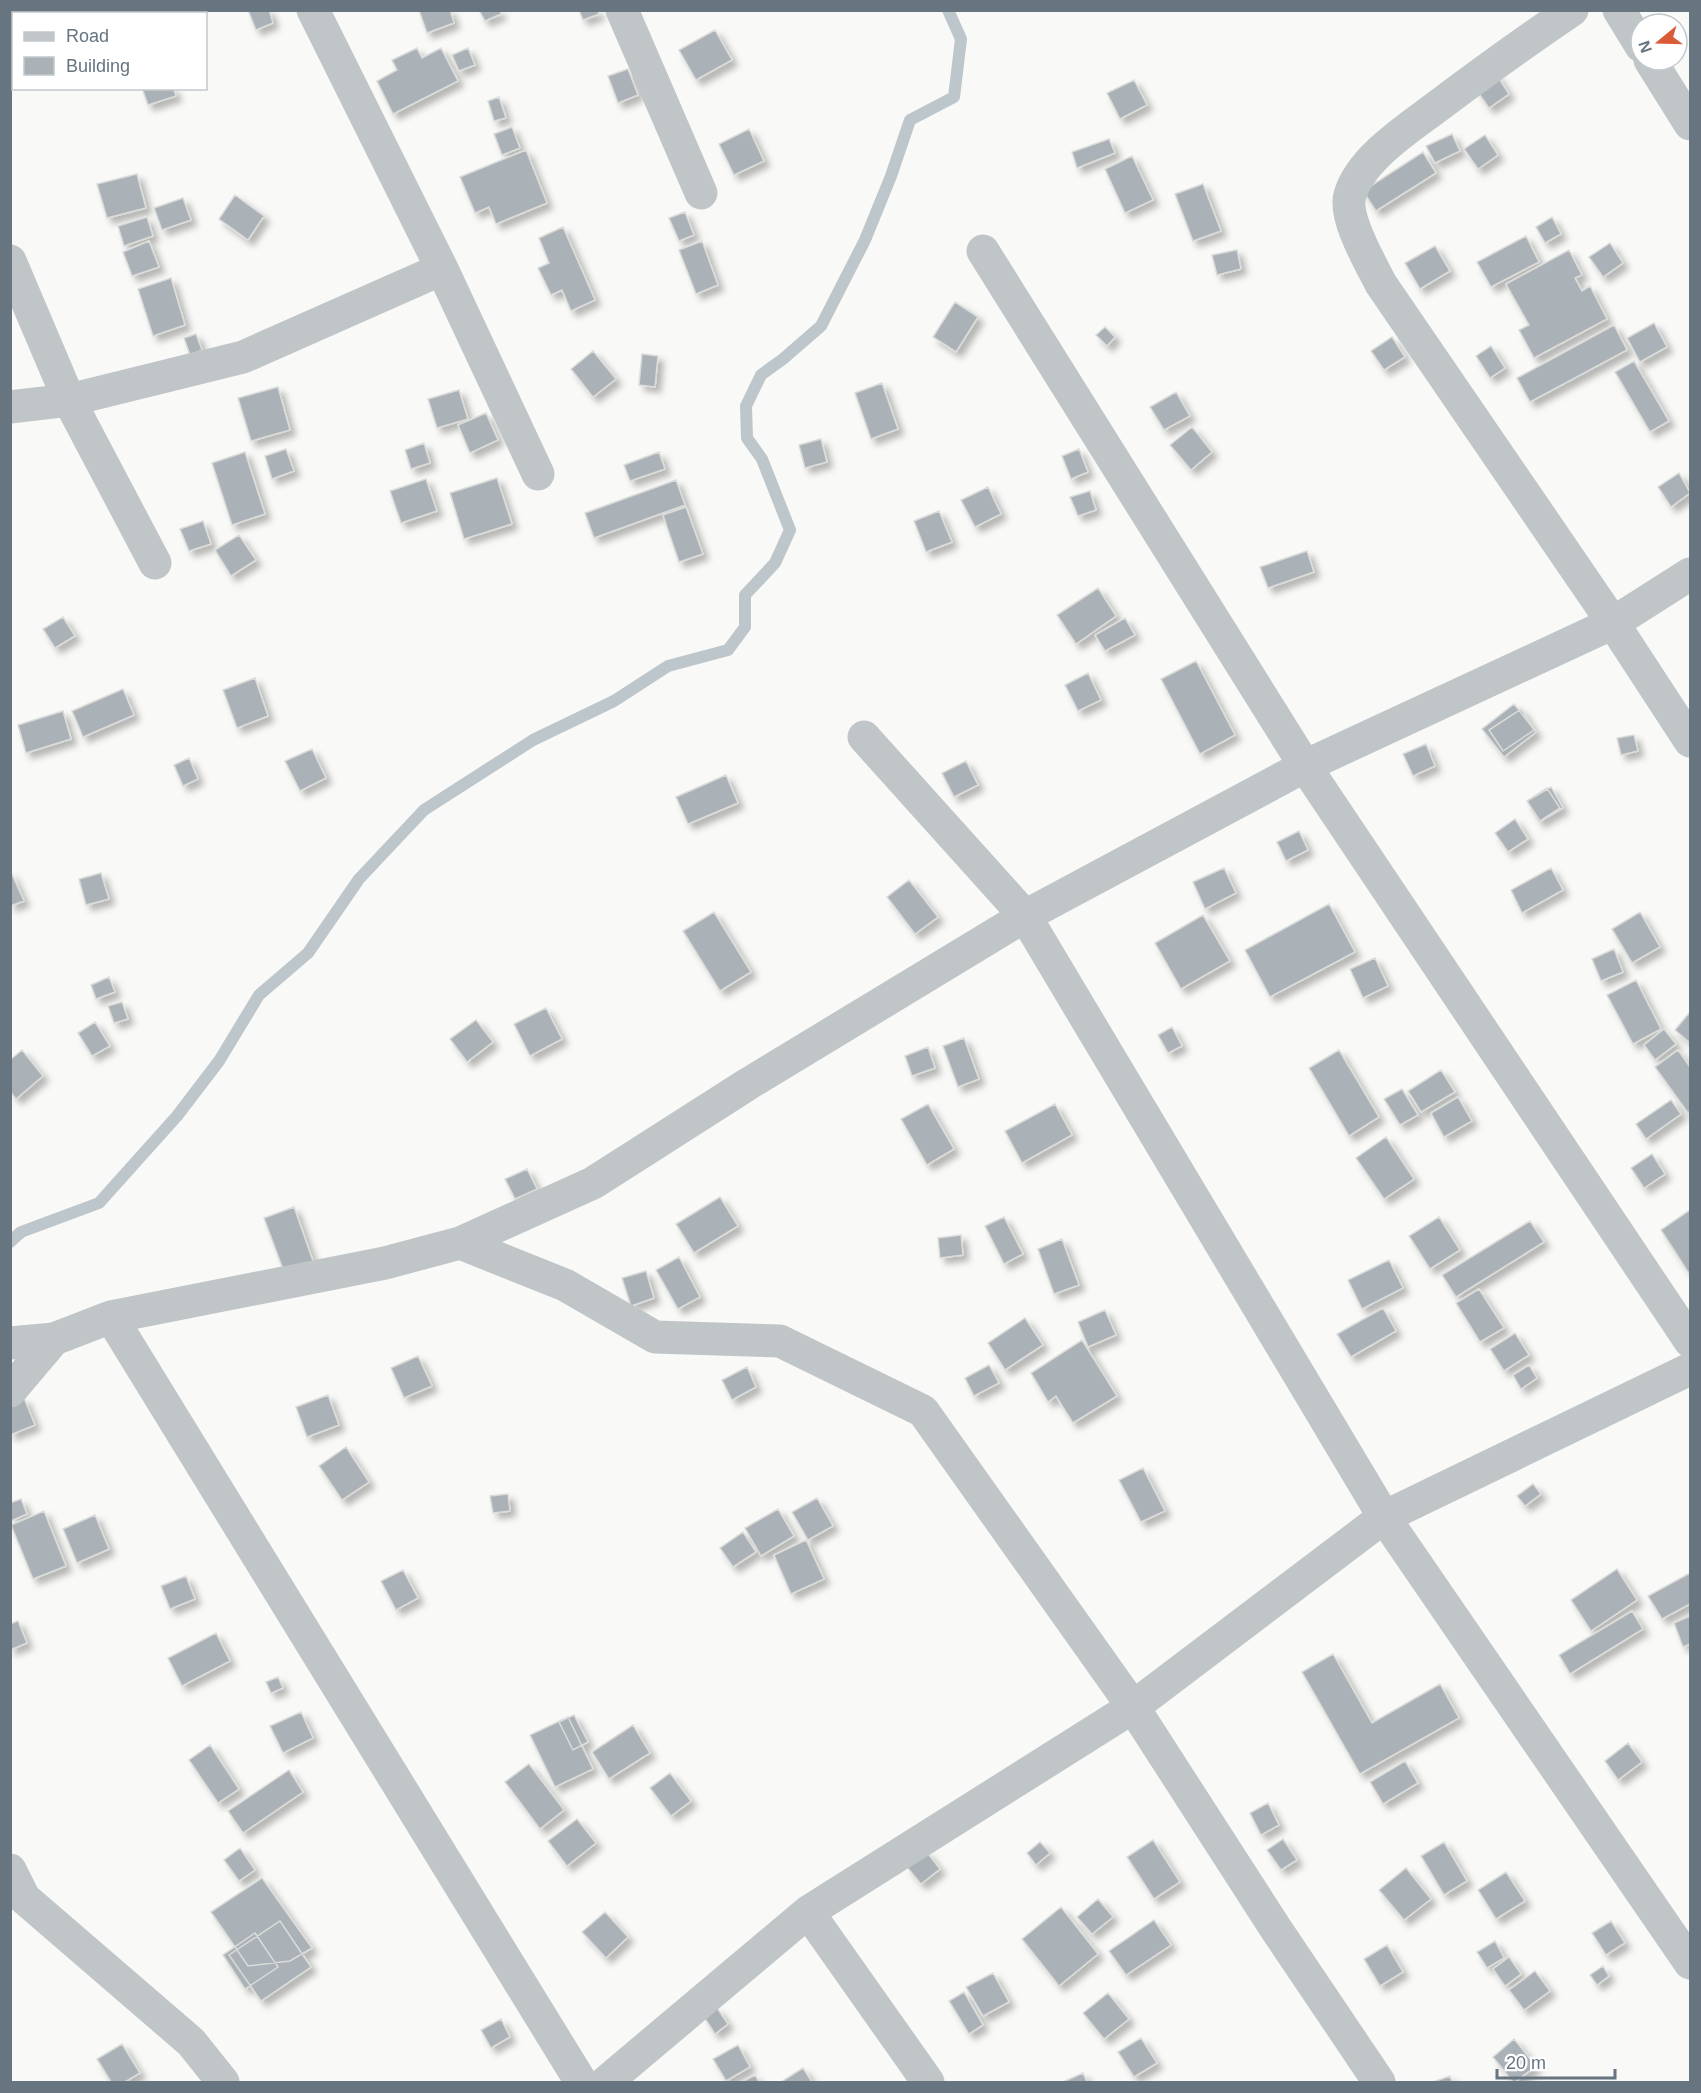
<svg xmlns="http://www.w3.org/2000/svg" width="1701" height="2093" font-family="Arial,sans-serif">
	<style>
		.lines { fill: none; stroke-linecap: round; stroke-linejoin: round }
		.stream { stroke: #bdc6cb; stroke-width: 12 }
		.building { fill: #aab2b7; stroke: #dbdbd9; stroke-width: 1.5; filter: url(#shadow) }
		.minor { stroke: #c0c5c8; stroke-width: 33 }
	</style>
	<defs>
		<filter id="shadow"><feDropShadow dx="5.5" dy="5.5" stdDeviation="3" flood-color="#0004"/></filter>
	</defs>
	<rect width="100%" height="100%" fill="#f9f9f7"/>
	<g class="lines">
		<path class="stream" d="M 10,1242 L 21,1232 L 99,1203 L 177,1116 L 219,1061 L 259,995 L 308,953 L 359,879 L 424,810 L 533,740 L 614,701 L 668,666 L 728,650 L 745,627 L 745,595 L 775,563 L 790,530 L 762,459 L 747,438 L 746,406 L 761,375 L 783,359 L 821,326 L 865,240 L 891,176 L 910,120 L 954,97 L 961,39 L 948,10"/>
	</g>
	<path class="building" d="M 24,10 L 85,10 L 86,14 L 21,14 L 20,12 Z
		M 88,10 L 113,10 L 103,14 L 89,14 Z
		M 163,10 L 187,10 L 187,14 L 164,14 Z
		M 248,10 L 269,10 L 273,23 L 256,30 Z
		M 419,10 L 450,10 L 454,23 L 427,33 Z
		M 479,10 L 499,10 L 501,14 L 485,21 Z
		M 579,10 L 597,10 L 599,14 L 583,20 Z
		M 715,30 L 732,60 L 696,80 L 679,50 Z
		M 417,48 L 422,58 L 441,48 L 458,81 L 393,114 L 377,81 L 397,70 L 392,60 Z
		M 468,48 L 475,65 L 459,71 L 452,55 Z
		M 628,69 L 638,95 L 618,103 L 608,76 Z
		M 1496,74 L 1509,94 L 1489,108 L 1475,88 Z
		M 1134,80 L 1147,105 L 1120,119 L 1107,93 Z
		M 142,88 L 173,88 L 176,96 L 148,105 Z
		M 499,97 L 506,118 L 494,121 L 488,101 Z
		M 512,127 L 520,148 L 502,155 L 494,134 Z
		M 749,129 L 764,161 L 734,175 L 719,144 Z
		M 1452,134 L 1460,151 L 1435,163 L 1426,146 Z
		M 1485,135 L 1498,155 L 1478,169 L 1464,149 Z
		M 1109,139 L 1115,153 L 1077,168 L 1072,152 Z
		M 526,150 L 547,203 L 496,224 L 489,207 L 475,213 L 460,177 Z
		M 1423,152 L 1436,173 L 1376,211 L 1363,191 Z
		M 1132,156 L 1153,200 L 1125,213 L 1105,169 Z
		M 137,174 L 146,208 L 107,218 L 97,184 Z
		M 1203,184 L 1221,231 L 1193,241 L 1175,194 Z
		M 235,195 L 264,216 L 248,240 L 219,219 Z
		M 183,198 L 191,220 L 162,230 L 154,208 Z
		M 685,212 L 694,235 L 679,241 L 669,218 Z
		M 147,217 L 153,236 L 124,246 L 118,226 Z
		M 1552,217 L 1561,234 L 1545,243 L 1536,227 Z
		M 563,227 L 595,300 L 571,311 L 562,290 L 551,295 L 538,268 L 549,263 L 539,238 Z
		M 1526,236 L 1539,262 L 1491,287 L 1477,262 Z
		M 149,241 L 159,267 L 132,276 L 123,252 Z
		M 702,241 L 718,285 L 696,294 L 679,250 Z
		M 1610,243 L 1623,263 L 1603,277 L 1589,257 Z
		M 1435,246 L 1450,271 L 1420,289 L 1405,263 Z
		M 1237,250 L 1241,269 L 1217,275 L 1212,255 Z
		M 1569,250 L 1582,275 L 1575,278 L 1582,291 L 1590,286 L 1607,319 L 1534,358 L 1519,330 L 1529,325 L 1506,284 Z
		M 171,278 L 185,325 L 153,336 L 138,289 Z
		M 955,302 L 978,317 L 956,352 L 933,337 Z
		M 1654,323 L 1667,347 L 1640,362 L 1627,338 Z
		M 1614,325 L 1627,350 L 1530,402 L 1517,378 Z
		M 1105,327 L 1115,337 L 1107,346 L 1096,335 Z
		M 196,334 L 202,350 L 190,355 L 184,338 Z
		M 1392,337 L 1405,357 L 1384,370 L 1371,351 Z
		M 1491,346 L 1505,368 L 1490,378 L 1476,356 Z
		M 593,351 L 616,379 L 593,397 L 571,369 Z
		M 642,354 L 658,356 L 655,387 L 639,385 Z
		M 1634,361 L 1669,421 L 1650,432 L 1615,372 Z
		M 882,383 L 898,429 L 871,439 L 855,393 Z
		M 278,387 L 290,430 L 251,441 L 238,398 Z
		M 459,390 L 468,419 L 437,428 L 428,399 Z
		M 1176,392 L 1190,416 L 1164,430 L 1150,407 Z
		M 486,413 L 498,440 L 470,453 L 458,425 Z
		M 1192,427 L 1212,452 L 1191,470 L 1170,445 Z
		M 821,439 L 827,462 L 805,468 L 799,445 Z
		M 424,443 L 430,463 L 411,469 L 405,450 Z
		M 286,449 L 294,471 L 272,479 L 265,456 Z
		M 1079,449 L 1088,472 L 1071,479 L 1062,456 Z
		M 245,452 L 265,514 L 232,525 L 212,463 Z
		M 659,452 L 665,469 L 630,481 L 624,465 Z
		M 1679,473 L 1690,493 L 1671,507 L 1658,487 Z
		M 497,478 L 512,524 L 464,539 L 450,493 Z
		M 426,479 L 437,511 L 401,523 L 390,491 Z
		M 676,480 L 685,505 L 594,538 L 585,513 Z
		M 988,487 L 1001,514 L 975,527 L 961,500 Z
		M 1090,491 L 1096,510 L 1078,516 L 1070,497 Z
		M 686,507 L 703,554 L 679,562 L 663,515 Z
		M 939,511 L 952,542 L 926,552 L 914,521 Z
		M 203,521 L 211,544 L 189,551 L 180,529 Z
		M 239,535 L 256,560 L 231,576 L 215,550 Z
		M 1307,551 L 1314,572 L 1268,588 L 1260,567 Z
		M 1098,588 L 1116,616 L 1076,644 L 1057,615 Z
		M 63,617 L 75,636 L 55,648 L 43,629 Z
		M 1125,618 L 1135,635 L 1105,651 L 1095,635 Z
		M 1196,661 L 1235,735 L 1200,754 L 1161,679 Z
		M 1088,673 L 1101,700 L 1078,711 L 1065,685 Z
		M 255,678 L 268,716 L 237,728 L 223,690 Z
		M 123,689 L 134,715 L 83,737 L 72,711 Z
		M 1514,704 L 1536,732 L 1504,757 L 1482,729 Z
		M 1521,709 L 1534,730 L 1503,751 L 1489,730 Z
		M 63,711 L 71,739 L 26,753 L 18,725 Z
		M 1634,735 L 1638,751 L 1621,755 L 1617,738 Z
		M 1426,744 L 1435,766 L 1413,776 L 1403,754 Z
		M 312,749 L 326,778 L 300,791 L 285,761 Z
		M 189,758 L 198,779 L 183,786 L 174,765 Z
		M 966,761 L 978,785 L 954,797 L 942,773 Z
		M 726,775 L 738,803 L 688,824 L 676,797 Z
		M 1551,787 L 1563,808 L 1539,822 L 1527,801 Z
		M 1547,788 L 1560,808 L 1540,821 L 1527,801 Z
		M 1515,819 L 1528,839 L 1508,852 L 1495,833 Z
		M 1299,831 L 1308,850 L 1286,861 L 1277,842 Z
		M 1224,868 L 1236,893 L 1205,909 L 1193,882 Z
		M 1551,868 L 1563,890 L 1522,913 L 1511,890 Z
		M 10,870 L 24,901 L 10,906 Z
		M 101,873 L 109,899 L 86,905 L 79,879 Z
		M 909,880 L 938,917 L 915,934 L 887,897 Z
		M 1329,904 L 1355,952 L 1270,997 L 1245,950 Z
		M 714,912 L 751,972 L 720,991 L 683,931 Z
		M 1640,912 L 1660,947 L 1632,963 L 1612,929 Z
		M 1203,915 L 1230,961 L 1181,989 L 1155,943 Z
		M 1614,949 L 1623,972 L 1601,981 L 1592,959 Z
		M 1375,958 L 1388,986 L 1363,998 L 1350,969 Z
		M 109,977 L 115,992 L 96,999 L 91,985 Z
		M 1636,980 L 1661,1029 L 1633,1044 L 1607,995 Z
		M 122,1002 L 128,1019 L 114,1023 L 108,1006 Z
		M 546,1008 L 562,1039 L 530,1056 L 514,1024 Z
		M 1690,1012 L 1690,1043 L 1675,1030 Z
		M 476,1020 L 493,1042 L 467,1062 L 450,1039 Z
		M 95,1022 L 110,1046 L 92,1056 L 78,1033 Z
		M 1172,1027 L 1182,1046 L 1168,1053 L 1158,1035 Z
		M 1664,1029 L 1676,1044 L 1655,1060 L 1644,1045 Z
		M 964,1038 L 979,1079 L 958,1087 L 943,1046 Z
		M 928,1047 L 935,1068 L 912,1076 L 905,1056 Z
		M 22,1050 L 43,1076 L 16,1099 L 10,1091 L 10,1060 Z
		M 1339,1050 L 1379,1117 L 1349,1136 L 1309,1068 Z
		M 1678,1050 L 1690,1067 L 1690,1111 L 1688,1113 L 1655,1067 Z
		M 1441,1070 L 1455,1092 L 1421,1112 L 1408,1091 Z
		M 1402,1089 L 1418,1115 L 1400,1125 L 1384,1099 Z
		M 1458,1097 L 1472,1121 L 1444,1137 L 1431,1113 Z
		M 1671,1100 L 1681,1114 L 1646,1139 L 1636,1124 Z
		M 928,1104 L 954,1149 L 927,1165 L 901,1119 Z
		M 1055,1104 L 1072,1135 L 1022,1163 L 1005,1131 Z
		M 1386,1137 L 1414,1179 L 1384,1199 L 1356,1158 Z
		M 1652,1154 L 1665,1174 L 1644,1188 L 1631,1168 Z
		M 527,1169 L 537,1189 L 515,1199 L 505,1179 Z
		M 720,1197 L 738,1226 L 694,1253 L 676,1224 Z
		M 294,1207 L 313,1261 L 284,1272 L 264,1218 Z
		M 1690,1210 L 1690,1275 L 1661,1230 Z
		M 1004,1217 L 1023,1254 L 1004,1264 L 985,1226 Z
		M 1439,1217 L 1460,1250 L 1430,1269 L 1409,1236 Z
		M 1530,1221 L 1544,1242 L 1456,1297 L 1442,1275 Z
		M 961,1235 L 963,1255 L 940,1258 L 938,1238 Z
		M 1062,1239 L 1079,1285 L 1054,1294 L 1038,1249 Z
		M 679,1257 L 700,1297 L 678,1309 L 656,1270 Z
		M 1389,1260 L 1403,1288 L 1362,1309 L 1348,1280 Z
		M 646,1271 L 654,1298 L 631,1306 L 622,1278 Z
		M 1479,1289 L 1504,1328 L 1480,1342 L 1456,1303 Z
		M 1383,1308 L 1396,1331 L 1351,1357 L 1337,1334 Z
		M 1105,1310 L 1116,1335 L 1088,1347 L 1078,1322 Z
		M 1025,1318 L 1043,1345 L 1005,1370 L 988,1343 Z
		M 1515,1333 L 1529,1355 L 1504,1371 L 1490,1349 Z
		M 1082,1340 L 1117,1396 L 1073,1423 L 1056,1396 L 1048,1402 L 1031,1373 Z
		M 418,1356 L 432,1386 L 404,1398 L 391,1368 Z
		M 989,1365 L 999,1383 L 974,1396 L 965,1378 Z
		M 1529,1365 L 1537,1378 L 1521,1389 L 1513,1375 Z
		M 747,1367 L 756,1387 L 732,1400 L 722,1380 Z
		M 328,1395 L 339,1425 L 307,1437 L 296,1407 Z
		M 24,1398 L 35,1425 L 10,1435 L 10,1404 Z
		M 346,1447 L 369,1482 L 342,1500 L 319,1466 Z
		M 1143,1468 L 1165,1511 L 1141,1522 L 1119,1480 Z
		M 1533,1484 L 1541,1494 L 1525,1506 L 1517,1496 Z
		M 508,1494 L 510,1511 L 493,1513 L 490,1496 Z
		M 817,1498 L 833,1526 L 808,1540 L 792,1512 Z
		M 21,1499 L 27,1514 L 11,1521 L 10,1503 Z
		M 778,1509 L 794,1536 L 761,1556 L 745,1528 Z
		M 44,1511 L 66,1566 L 33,1579 L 11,1525 Z
		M 95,1515 L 109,1549 L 77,1563 L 63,1529 Z
		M 743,1532 L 756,1552 L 733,1567 L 720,1548 Z
		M 806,1540 L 824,1579 L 791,1594 L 774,1555 Z
		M 1617,1569 L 1637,1600 L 1591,1631 L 1571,1600 Z
		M 403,1570 L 418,1598 L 396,1610 L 381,1581 Z
		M 1690,1573 L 1690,1604 L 1662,1619 L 1648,1596 Z
		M 186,1576 L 195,1599 L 170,1609 L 161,1586 Z
		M 1632,1611 L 1643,1629 L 1570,1674 L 1559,1655 Z
		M 1690,1616 L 1690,1644 L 1683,1647 L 1674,1623 Z
		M 18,1621 L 27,1643 L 10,1650 L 10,1624 Z
		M 216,1633 L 230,1661 L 182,1686 L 168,1658 Z
		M 1333,1654 L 1372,1723 L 1440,1684 L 1459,1718 L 1360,1774 L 1302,1672 Z
		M 278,1677 L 283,1688 L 271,1693 L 266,1682 Z
		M 301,1712 L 313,1738 L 283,1753 L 270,1726 Z
		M 574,1715 L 588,1742 L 573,1750 L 559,1722 Z
		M 568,1717 L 593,1769 L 555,1787 L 530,1735 Z
		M 633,1725 L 650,1753 L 609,1779 L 592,1752 Z
		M 1628,1743 L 1642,1762 L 1618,1780 L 1605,1761 Z
		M 210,1745 L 239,1789 L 218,1803 L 189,1760 Z
		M 1405,1761 L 1418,1783 L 1383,1804 L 1370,1782 Z
		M 529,1764 L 564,1810 L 540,1829 L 505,1782 Z
		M 289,1770 L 303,1792 L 243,1833 L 228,1811 Z
		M 670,1773 L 691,1801 L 671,1816 L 650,1788 Z
		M 1268,1803 L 1279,1825 L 1261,1835 L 1250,1813 Z
		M 577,1819 L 596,1843 L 567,1866 L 548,1841 Z
		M 1283,1839 L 1297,1860 L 1281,1870 L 1267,1850 Z
		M 1153,1840 L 1180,1882 L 1154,1899 L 1127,1857 Z
		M 1040,1842 L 1050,1853 L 1036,1865 L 1027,1853 Z
		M 1444,1842 L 1467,1881 L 1444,1895 L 1421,1856 Z
		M 240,1848 L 255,1870 L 239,1881 L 224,1860 Z
		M 926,1851 L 940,1869 L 921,1884 L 907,1867 Z
		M 1406,1868 L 1431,1899 L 1404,1920 L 1379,1890 Z
		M 1506,1872 L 1525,1901 L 1496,1919 L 1478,1890 Z
		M 262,1878 L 312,1948 L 290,1961 L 248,1966 L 211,1912 Z
		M 1098,1899 L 1113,1917 L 1092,1934 L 1077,1917 Z
		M 1061,1907 L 1098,1954 L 1059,1986 L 1022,1939 Z
		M 605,1912 L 628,1937 L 606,1958 L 582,1932 Z
		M 1154,1920 L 1171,1945 L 1126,1975 L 1109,1951 Z
		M 280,1921 L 311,1967 L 261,2001 L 229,1955 Z
		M 1611,1921 L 1625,1943 L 1606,1955 L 1592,1933 Z
		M 255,1933 L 278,1967 L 245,1989 L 223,1955 Z
		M 1495,1941 L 1504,1958 L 1487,1968 L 1477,1952 Z
		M 1387,1945 L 1403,1972 L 1380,1986 L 1364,1959 Z
		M 1509,1957 L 1521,1974 L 1505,1986 L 1493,1969 Z
		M 1603,1966 L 1609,1976 L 1597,1985 L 1590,1975 Z
		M 1535,1971 L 1550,1991 L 1524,2010 L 1509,1990 Z
		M 993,1973 L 1009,2002 L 983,2016 L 966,1987 Z
		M 964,1992 L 983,2025 L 969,2034 L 949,2001 Z
		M 1108,1993 L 1129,2019 L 1104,2039 L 1083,2013 Z
		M 717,2008 L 728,2024 L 715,2034 L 704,2017 Z
		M 501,2019 L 510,2037 L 491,2048 L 481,2030 Z
		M 1141,2038 L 1157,2063 L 1134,2077 L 1118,2052 Z
		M 1514,2039 L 1536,2066 L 1515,2082 L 1513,2082 L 1493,2057 Z
		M 122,2044 L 140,2073 L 125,2082 L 111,2082 L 97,2059 Z
		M 738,2045 L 750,2067 L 726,2081 L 713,2059 Z
		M 803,2068 L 812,2082 L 781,2082 Z
		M 1083,2073 L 1087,2082 L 1063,2082 Z
		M 755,2075 L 759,2082 L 742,2082 Z
		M 1450,2076 L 1452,2082 L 1433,2082 Z"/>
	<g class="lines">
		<path class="minor" d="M 313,10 L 442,269 L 538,474
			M 622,10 L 701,193
			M 1572,10 C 1526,41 1482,73 1438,106 C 1409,128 1361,158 1350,195 C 1343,217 1371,264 1381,284 L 1613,623 L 1690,741
			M 1619,10 L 1641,46
			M 1650,60 L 1690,124
			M 983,251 L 1305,766 L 1690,1341
			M 10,261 L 69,400 L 155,563
			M 10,407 L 69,400 L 243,357 L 442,269
			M 864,737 L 1025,916 L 1384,1517 L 1690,1963
			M 460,1243 L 565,1285 L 655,1337 L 780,1341 L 923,1411 L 1133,1707 L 1276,1929 L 1379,2082
			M 111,1317 L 581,2082
			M 54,1339 L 111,1317 L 385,1263 L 460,1243 L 593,1183 L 748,1084 L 1025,916 L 1305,766 L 1613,623 L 1690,574
			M 10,1343 L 54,1339 L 10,1391
			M 10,1870 L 24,1898 L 191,2042 L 223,2082
			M 808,1912 L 928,2082
			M 606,2082 L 808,1912 L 1133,1707 L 1384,1517 L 1690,1369"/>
	</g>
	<rect width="1701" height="2093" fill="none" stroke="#667580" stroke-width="24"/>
	<rect x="12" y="12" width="195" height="78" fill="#ffffff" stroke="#c2c8cc" stroke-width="1.5"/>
	<rect x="24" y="32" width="30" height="9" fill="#c0c5c8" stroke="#c2c8cc" stroke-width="1.5"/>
	<text x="66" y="42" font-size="18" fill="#667580">Road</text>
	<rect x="24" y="57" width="30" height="18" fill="#aab2b7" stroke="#c2c8cc" stroke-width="1.5"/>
	<text x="66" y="72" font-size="18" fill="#667580">Building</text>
	<g transform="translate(1659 42) rotate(251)"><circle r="28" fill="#ffffff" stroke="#c2c8cc" stroke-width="1.5"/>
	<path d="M0-4.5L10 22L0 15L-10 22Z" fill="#d95b38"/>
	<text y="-9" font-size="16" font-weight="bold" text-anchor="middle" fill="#667580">N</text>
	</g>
	<path d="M1497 2069v9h118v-9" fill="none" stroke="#667580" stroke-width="3"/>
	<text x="1506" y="2069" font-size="18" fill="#667580" stroke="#ffffff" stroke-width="4.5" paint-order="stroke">20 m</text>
</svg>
